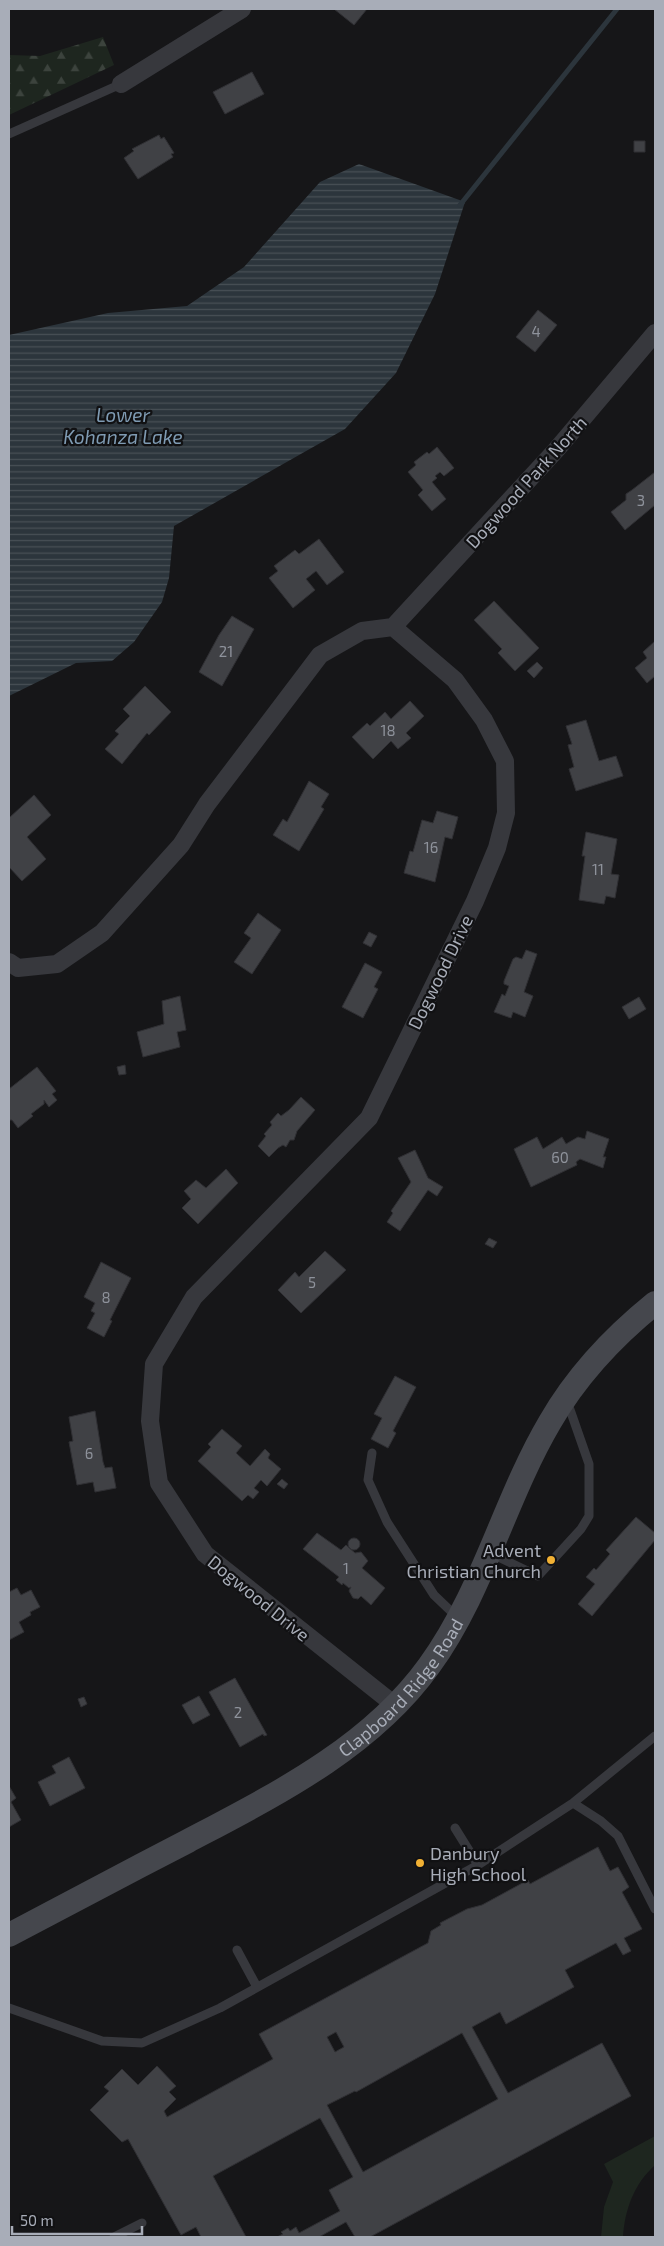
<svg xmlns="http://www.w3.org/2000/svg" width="664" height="2246" font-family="'Exo 2',sans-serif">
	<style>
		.grass { fill: #1e261f }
		.forest { fill: url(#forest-firs) }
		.water { fill: url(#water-rules) }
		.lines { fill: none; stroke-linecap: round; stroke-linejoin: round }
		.stream { stroke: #2c353c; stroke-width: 5 }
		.building { fill: #404145; stroke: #303034; fill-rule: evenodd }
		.service { stroke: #37383d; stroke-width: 9 }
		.minor { stroke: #37383d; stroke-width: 18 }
		.secondary { stroke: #45474d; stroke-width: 24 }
		.poi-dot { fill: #f2b134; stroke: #111113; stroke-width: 2 }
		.labels { text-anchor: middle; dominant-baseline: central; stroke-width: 4.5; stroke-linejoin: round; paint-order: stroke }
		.number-label { font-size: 15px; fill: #8e929b }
		.street-label { font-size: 18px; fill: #a8adb8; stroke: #111113 }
		.poi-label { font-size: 18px; fill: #a8adb8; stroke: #111113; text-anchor: end }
		.water-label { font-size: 19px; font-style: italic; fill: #7f9bb3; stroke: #111113 }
	</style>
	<defs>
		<pattern id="forest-firs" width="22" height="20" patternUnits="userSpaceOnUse" patternTransform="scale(1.25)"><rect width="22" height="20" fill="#1e261f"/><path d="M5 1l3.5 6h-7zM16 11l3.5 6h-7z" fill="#3c433d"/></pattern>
		<pattern id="water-rules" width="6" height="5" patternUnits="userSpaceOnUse" patternTransform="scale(1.25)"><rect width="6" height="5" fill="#2c353c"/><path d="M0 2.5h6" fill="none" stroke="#485056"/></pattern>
	</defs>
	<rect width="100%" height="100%" fill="#161618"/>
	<path class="grass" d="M 655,2136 L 655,2165 C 634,2184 625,2209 623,2237 L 601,2237 L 604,2207 L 613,2182 L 604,2164 Z"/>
	<path class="forest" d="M 103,37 L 114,65 L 9,115 L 9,55 L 40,56 Z"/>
	<path class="water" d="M 359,164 L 465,202 L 435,294 L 396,373 L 345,429 L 174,526 L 169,578 L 162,602 L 134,642 L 112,661 L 76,663 L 9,696 L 9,335 L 108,313 L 187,306 L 244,267 L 320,182 Z"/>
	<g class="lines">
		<path class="stream" d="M 460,205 L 617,9"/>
	</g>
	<path class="building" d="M 334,9 L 367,9 L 354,25 Z
		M 252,72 L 264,94 L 225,114 L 213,92 Z
		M 159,135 L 161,139 L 164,137 L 174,153 L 171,154 L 173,157 L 138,179 L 124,158 L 134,151 L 132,149 Z
		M 634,141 L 645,141 L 645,152 L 634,152 Z
		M 538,310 L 557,325 L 535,352 L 516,337 Z
		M 437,447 L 454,468 L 444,476 L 440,472 L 435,476 L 437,478 L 432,482 L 446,499 L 432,511 L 418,495 L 423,490 L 408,472 L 416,465 L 414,462 L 427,452 L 429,454 Z
		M 655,472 L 655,505 L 625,530 L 611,512 L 626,500 L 626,494 L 632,490 Z
		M 319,539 L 344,572 L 327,585 L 316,571 L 306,579 L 315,590 L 293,608 L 269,578 L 278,571 L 274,566 L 295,550 L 299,554 Z
		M 494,601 L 539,648 L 515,671 L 498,653 L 502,649 L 474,620 Z
		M 232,616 L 254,629 L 222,686 L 199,672 L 219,635 Z
		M 655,641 L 655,676 L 647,683 L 635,668 L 647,658 L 643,652 Z
		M 537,662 L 543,668 L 534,678 L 527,671 Z
		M 145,686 L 171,712 L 149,735 L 147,733 L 122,764 L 105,749 L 119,734 L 115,731 L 130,716 L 123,709 Z
		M 410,701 L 424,716 L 406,733 L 411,738 L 398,749 L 391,741 L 373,759 L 352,737 L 367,723 L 370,726 L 385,712 L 391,719 Z
		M 586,720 L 599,761 L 616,756 L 623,776 L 576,791 L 569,769 L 574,767 L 568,745 L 572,744 L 566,726 Z
		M 309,781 L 329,794 L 321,807 L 324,809 L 299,851 L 273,835 L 283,819 L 287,822 Z
		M 34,795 L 51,815 L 27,837 L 46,859 L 22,881 L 9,867 L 9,818 Z
		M 437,811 L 458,817 L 452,839 L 445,837 L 435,882 L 404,873 L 410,851 L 413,852 L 422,820 L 433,823 Z
		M 586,832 L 617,839 L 611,874 L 619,875 L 615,898 L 606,896 L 604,904 L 579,900 L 585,856 L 582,856 Z
		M 258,913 L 281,930 L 252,974 L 234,962 L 251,938 L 244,933 Z
		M 369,932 L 377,936 L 371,947 L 363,943 Z
		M 526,950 L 537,954 L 524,992 L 533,996 L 525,1017 L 513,1012 L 511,1018 L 494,1012 L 502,994 L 505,996 L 509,986 L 504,984 L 504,981 L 513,959 L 516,957 L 522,959 Z
		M 365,963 L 382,972 L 374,987 L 378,989 L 363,1018 L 342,1007 Z
		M 180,996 L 186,1030 L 177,1032 L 180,1047 L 143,1057 L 137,1032 L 164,1024 L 162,1001 Z
		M 639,997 L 646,1009 L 629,1019 L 622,1007 Z
		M 125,1065 L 126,1074 L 119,1075 L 117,1067 Z
		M 37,1067 L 56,1091 L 52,1094 L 57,1100 L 49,1107 L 44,1100 L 44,1104 L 31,1114 L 33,1116 L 18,1128 L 12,1120 L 9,1120 L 9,1089 Z
		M 301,1097 L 315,1110 L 297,1131 L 294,1140 L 290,1140 L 286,1147 L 283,1145 L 278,1148 L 269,1157 L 258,1146 L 266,1136 L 264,1134 L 272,1125 L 270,1122 L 278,1113 L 281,1116 L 289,1110 Z
		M 587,1131 L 609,1139 L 603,1157 L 606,1157 L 603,1168 L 580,1159 L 576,1162 L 577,1165 L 531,1187 L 514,1149 L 537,1137 L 543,1149 L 562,1137 L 566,1144 L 578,1137 L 585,1139 Z
		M 415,1150 L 428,1178 L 443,1187 L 437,1196 L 428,1190 L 400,1231 L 387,1222 L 393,1213 L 391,1211 L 411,1182 L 398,1158 Z
		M 226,1169 L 238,1183 L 198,1224 L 182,1208 L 191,1199 L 184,1191 L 196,1180 L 206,1188 Z
		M 489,1238 L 497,1242 L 493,1248 L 485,1244 Z
		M 325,1251 L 346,1270 L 301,1313 L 278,1290 L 295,1272 L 299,1277 Z
		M 101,1262 L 131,1278 L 110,1320 L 112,1321 L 104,1337 L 87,1328 L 95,1313 L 91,1311 L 95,1303 L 84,1297 Z
		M 395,1376 L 416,1387 L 393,1431 L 396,1433 L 388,1448 L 371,1439 L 382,1418 L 374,1414 Z
		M 95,1411 L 103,1462 L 105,1468 L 112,1467 L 116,1488 L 95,1492 L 93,1482 L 77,1485 L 69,1442 L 73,1441 L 69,1417 Z
		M 222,1429 L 242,1446 L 236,1453 L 250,1466 L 265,1449 L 270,1454 L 268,1458 L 281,1469 L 267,1486 L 261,1480 L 254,1488 L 259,1492 L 253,1499 L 248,1495 L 242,1501 L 198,1461 L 211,1447 L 208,1444 Z
		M 282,1479 L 288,1484 L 284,1489 L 277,1484 Z
		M 636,1517 L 655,1533 L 655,1540 L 592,1616 L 578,1604 L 595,1584 L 586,1577 L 594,1568 L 596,1570 L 610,1554 L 606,1550 Z
		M 317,1533 L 341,1550 L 346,1545 L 355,1553 L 361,1552 L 365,1557 L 368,1561 L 362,1568 L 385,1588 L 371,1605 L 361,1596 L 358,1599 L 353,1598 L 349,1591 L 351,1587 L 349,1588 L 343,1583 L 342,1585 L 336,1580 L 339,1577 L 303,1549 Z
		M348 1544a6 6 0 1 1 12 0a6 6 0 1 1-12 0Z
		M 17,1588 L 21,1595 L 31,1590 L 40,1607 L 30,1612 L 31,1615 L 19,1622 L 24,1632 L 9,1640 L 9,1592 Z
		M 235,1678 L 267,1735 L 264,1736 L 263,1734 L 240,1747 L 209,1692 Z
		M 199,1696 L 210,1715 L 193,1724 L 182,1705 Z
		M 84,1697 L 87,1704 L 81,1707 L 78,1699 Z
		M 69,1757 L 85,1788 L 50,1806 L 38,1782 L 56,1773 L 52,1766 Z
		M 9,1786 L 16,1798 L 11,1802 L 21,1820 L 9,1827 Z
		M 598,1847 L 610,1871 L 618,1867 L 629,1887 L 622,1892 L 642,1929 L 624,1938 L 631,1951 L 623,1955 L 616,1943 L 565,1970 L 574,1987 L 506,2024 L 500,2012 L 472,2027 L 508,2093 L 602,2043 L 631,2096 L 370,2237 L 355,2237 L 346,2222 L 319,2237 L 277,2237 L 283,2234 L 281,2232 L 288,2228 L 290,2231 L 296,2227 L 299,2233 L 340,2211 L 329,2190 L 353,2177 L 320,2118 L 213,2176 L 246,2237 L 201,2237 L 196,2227 L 181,2235 L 128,2139 L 122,2142 L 90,2110 L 109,2091 L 104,2087 L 122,2069 L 138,2085 L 157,2066 L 176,2086 L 169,2092 L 176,2099 L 164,2111 L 167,2117 L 273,2059 L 259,2034 L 428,1943 L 431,1931 L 441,1925 L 440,1923 L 467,1909 L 482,1905 L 528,1880 L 530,1884 ZM 336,2032 L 344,2047 L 335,2052 L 327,2037 ZM 462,2033 L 498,2099 L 363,2172 L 327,2105 L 355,2091 L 356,2092 Z"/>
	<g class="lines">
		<path class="service" d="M 9,134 L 121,84
			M 372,1453 L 368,1480 L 387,1522 L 434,1595 L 457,1617
			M 490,1553 L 538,1576 L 581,1529 L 589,1516 L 589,1464 L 567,1401
			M 573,1803 L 601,1821 L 618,1836 L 655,1909
			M 455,1828 L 478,1865
			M 237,1950 L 257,1987
			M 9,2008 L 102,2041 L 142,2043 L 220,2008 L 478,1865 L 573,1803 L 655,1736
			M 114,2237 L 142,2223"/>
		<path class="minor" d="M 121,84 L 242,9
			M 393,627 L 557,449 L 655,333
			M 9,962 L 18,968 L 57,964 L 102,933 L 181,845 L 207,804 L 320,655 L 362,631 L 393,627 L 455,680 L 484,720 L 505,761 L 506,813 L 497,848 L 475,901 L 369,1118 L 194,1297 L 154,1364 L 150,1421 L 159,1483 L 205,1554 L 396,1706"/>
		<path class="secondary" id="s1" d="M 9,1935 C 68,1904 128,1872 188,1841 C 275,1795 370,1748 429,1666 C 483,1592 504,1500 550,1422 C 577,1375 613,1337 655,1303"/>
	</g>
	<g class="poi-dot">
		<circle cx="551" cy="1560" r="5"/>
		<circle cx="420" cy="1863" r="5"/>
	</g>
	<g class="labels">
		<g class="number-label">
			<text x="536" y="331">4</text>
			<text x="641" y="500">3</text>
			<text x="226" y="651">21</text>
			<text x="388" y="730">18</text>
			<text x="431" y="847">16</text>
			<text x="598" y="869">11</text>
			<text x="560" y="1157">60</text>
			<text x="312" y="1282">5</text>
			<text x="106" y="1297">8</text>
			<text x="89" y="1453">6</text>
			<text x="346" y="1568">1</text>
			<text x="238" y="1712">2</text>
		</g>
		<g class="street-label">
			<text transform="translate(526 482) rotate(-48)">Dogwood Park North</text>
			<text transform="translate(440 972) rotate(-64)">Dogwood Drive</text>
			<text transform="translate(259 1598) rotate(39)">Dogwood Drive</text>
			<text stroke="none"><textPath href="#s1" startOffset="468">Clapboard Ridge Road</textPath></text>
		</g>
		<g class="poi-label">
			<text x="541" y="1550">Advent<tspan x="541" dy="21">Christian Church</tspan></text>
			<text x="430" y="1853" text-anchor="start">Danbury<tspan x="430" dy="21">High School</tspan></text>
		</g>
		<g class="water-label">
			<text x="123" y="414">Lower<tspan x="123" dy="22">Kohanza Lake</tspan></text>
		</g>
	</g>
	<rect width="664" height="2246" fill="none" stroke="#a8adb8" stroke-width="20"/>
	<path d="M12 2226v8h130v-8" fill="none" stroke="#a8adb8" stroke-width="2.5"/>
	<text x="20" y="2226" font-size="15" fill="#a8adb8" stroke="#111113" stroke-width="4" paint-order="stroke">50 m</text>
</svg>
